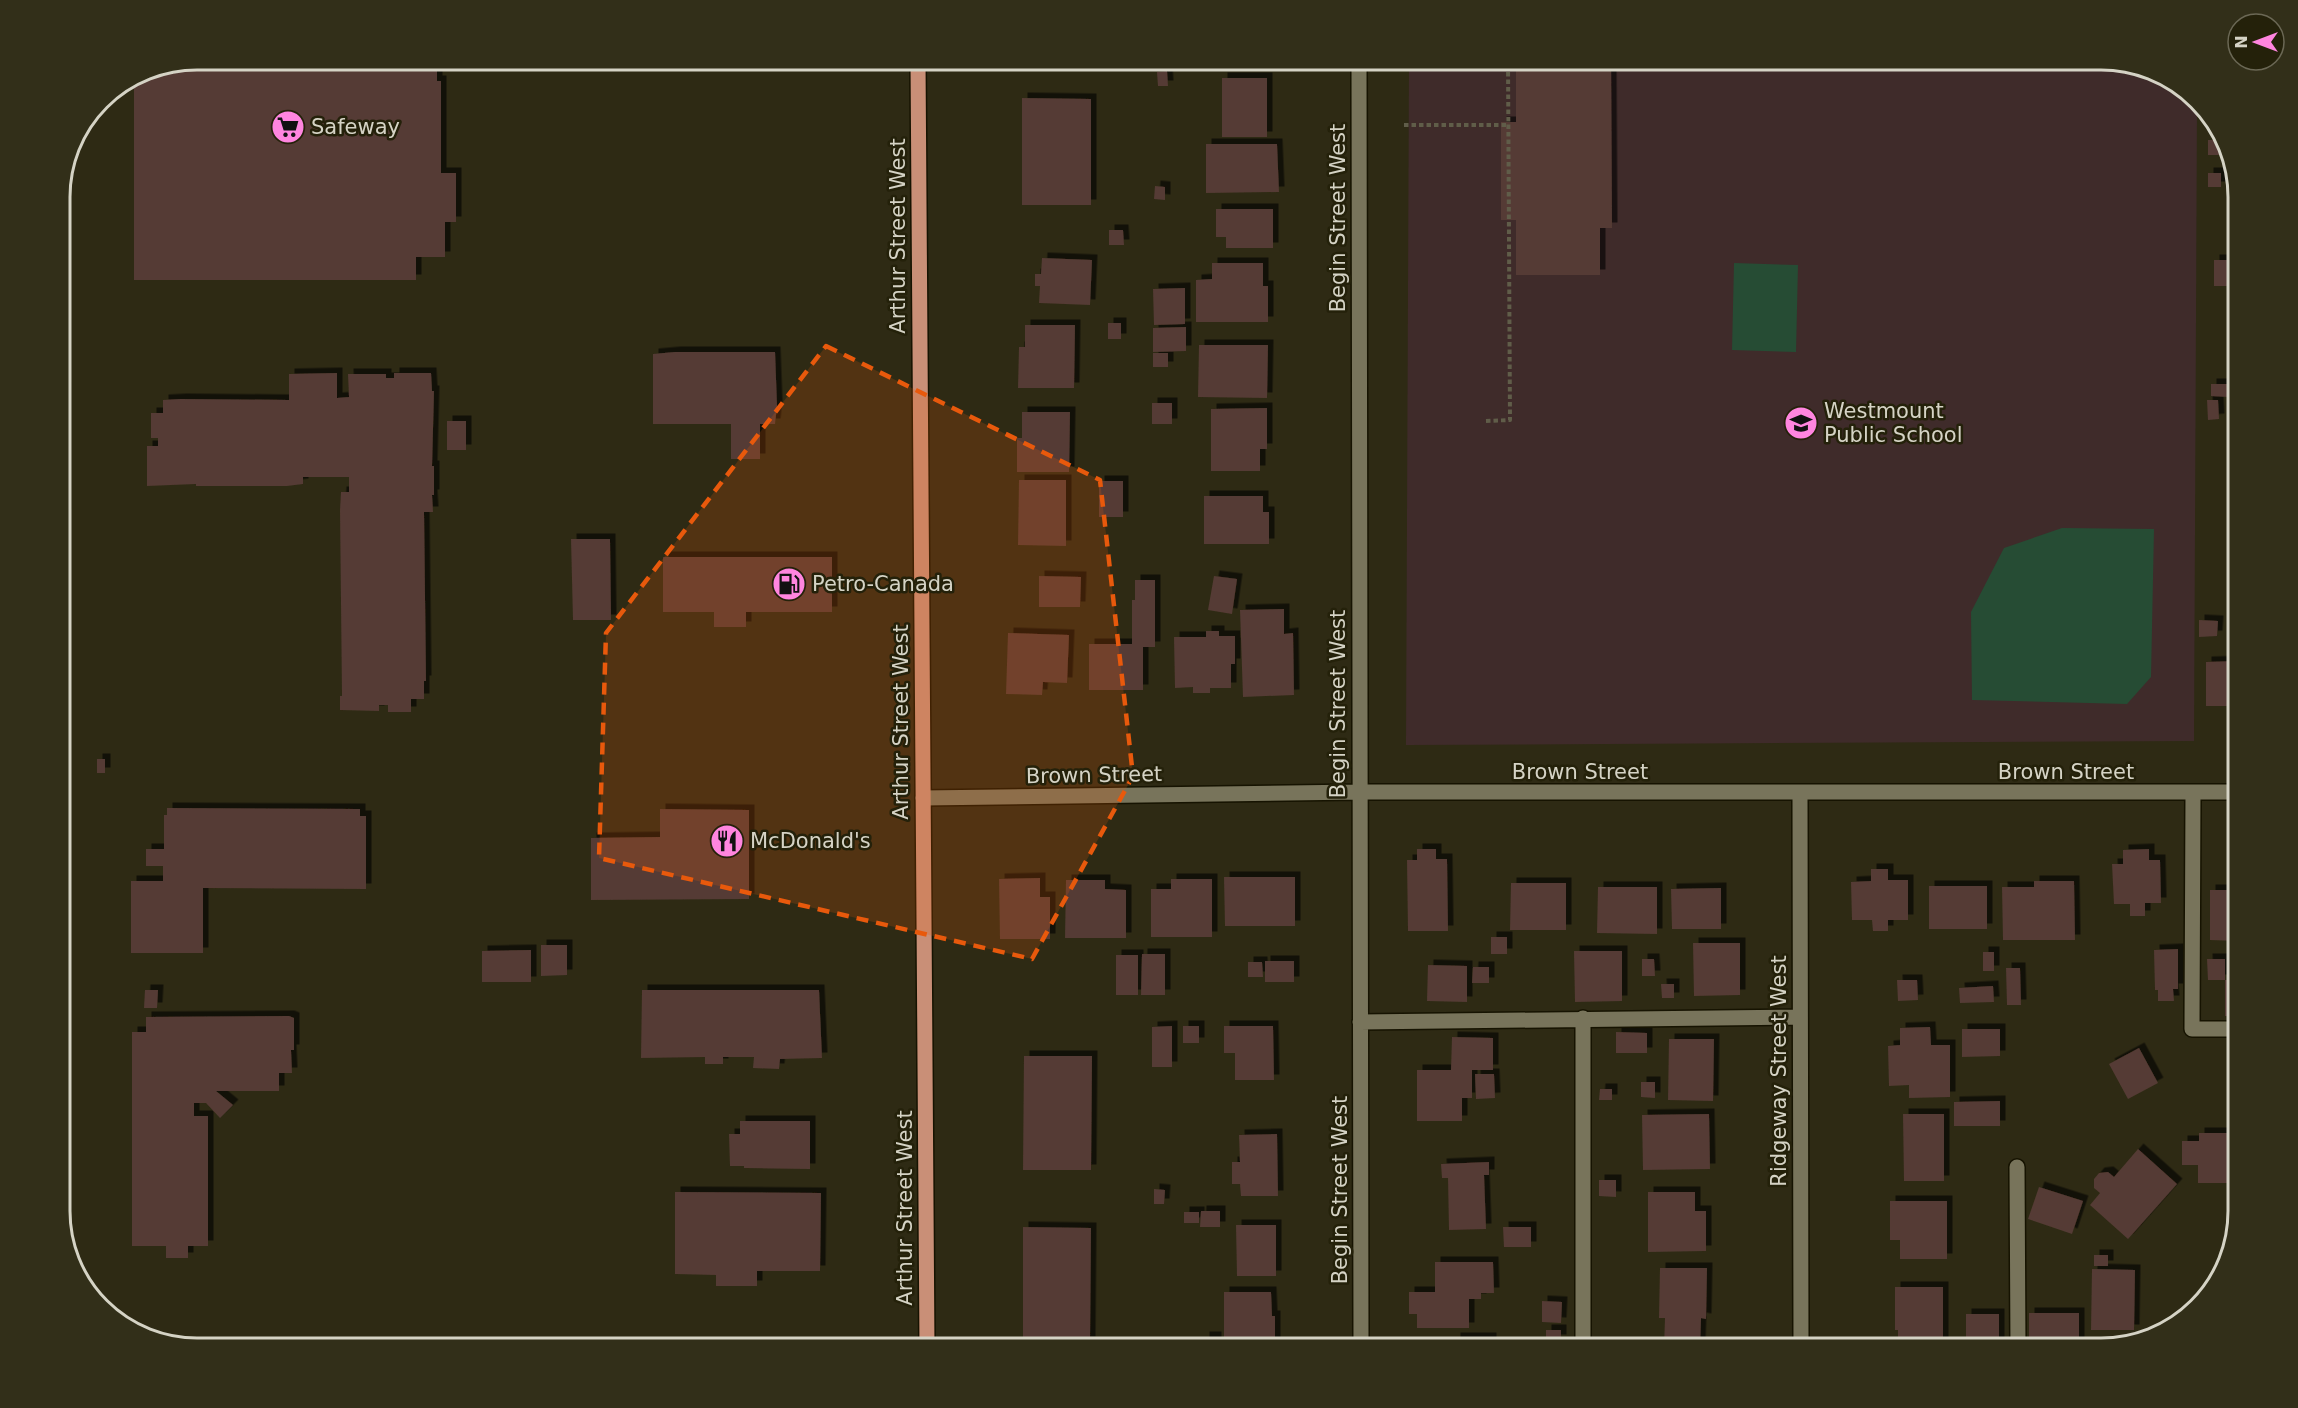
<svg xmlns="http://www.w3.org/2000/svg" width="2298" height="1408" font-family="'DejaVu Sans',sans-serif">
	<style>
		.education { fill: #3f2b2a }
		.green { fill: #264c34 }
		.building { fill: #543b34; filter: url(#shadow) }
		.lines { fill: none; stroke-linecap: round; stroke-linejoin: round }
		.minor-casing { stroke: #161301; stroke-width: 18 }
		.major-casing { stroke: #161301; stroke-width: 18 }
		.path { stroke: #605d49; stroke-width: 4; stroke-dasharray: 4.5 3; stroke-linecap: butt }
		.minor { stroke: #78745b; stroke-width: 15 }
		.major { stroke: #c98f77; stroke-width: 15 }
		.marked { fill: #e8590c; fill-opacity: 0.2; stroke: #e8590c; stroke-width: 4.5; stroke-dasharray: 12 8; stroke-linejoin: round }
		.labels { text-anchor: middle; dominant-baseline: central; stroke-width: 5; stroke-linejoin: round; paint-order: stroke }
		.poi-label { font-size: 21px; fill: #d5d3c5; stroke: #24210a; text-anchor: start }
		.street-label { font-size: 21px; fill: #d5d3c5; stroke: #24210a }
		.rim { fill: none; stroke: #d5d3c5; stroke-width: 3 }
	</style>
	<defs>
		<filter id="shadow"><feDropShadow dx="5.5" dy="-5.5" stdDeviation="0" flood-color="#0009"/></filter>
	</defs>
	<rect width="100%" height="100%" fill="#2e2a14"/>
	<path class="education" d="M 1409,60 L 2101,60 L 2170,79 L 2197,106 L 2194,741 L 1406,745 Z"/>
	<path class="green" d="M 1734,263 L 1798,265 L 1796,352 L 1732,350 Z
		M 2062,528 L 2154,529 L 2151,677 L 2127,704 L 1972,700 L 1971,612 L 2004,548 Z"/>
	<path class="building" d="M 197,60 L 437,60 L 437,81 L 441,81 L 441,173 L 456,173 L 456,222 L 445,222 L 445,257 L 416,257 L 416,280 L 134,280 L 134,78 L 145,70 Z
		M 1220,60 L 1267,60 L 1267,63 L 1220,64 Z
		M 1516,60 L 1611,60 L 1612,228 L 1600,228 L 1600,275 L 1516,275 L 1516,220 L 1501,220 L 1501,122 L 1516,122 Z
		M 1167,71 L 1168,86 L 1158,86 L 1157,72 Z
		M 1222,78 L 1267,78 L 1267,137 L 1222,137 Z
		M 1022,98 L 1091,99 L 1091,205 L 1022,205 Z
		M 2208,140 L 2221,140 L 2221,155 L 2208,155 Z
		M 1206,144 L 1277,144 L 1279,192 L 1206,193 Z
		M 2208,173 L 2221,173 L 2221,187 L 2208,187 Z
		M 1155,186 L 1165,187 L 1165,200 L 1154,199 Z
		M 1216,209 L 1273,209 L 1273,248 L 1226,248 L 1226,237 L 1216,237 Z
		M 1109,230 L 1123,230 L 1124,245 L 1109,245 Z
		M 1042,258 L 1092,260 L 1090,305 L 1039,303 L 1040,286 L 1035,286 L 1035,274 L 1041,274 Z
		M 2214,260 L 2238,260 L 2238,286 L 2214,286 Z
		M 1212,263 L 1263,263 L 1263,286 L 1268,286 L 1268,322 L 1196,322 L 1196,280 L 1212,279 Z
		M 1185,288 L 1185,324 L 1154,325 L 1153,289 Z
		M 1108,323 L 1121,323 L 1121,339 L 1108,339 Z
		M 1025,325 L 1075,325 L 1074,388 L 1018,388 L 1019,347 L 1025,347 Z
		M 1186,327 L 1186,351 L 1153,352 L 1153,328 Z
		M 1199,345 L 1268,345 L 1267,398 L 1198,397 Z
		M 675,352 L 775,352 L 777,406 L 775,424 L 760,424 L 760,459 L 731,459 L 731,424 L 653,424 L 653,354 Z
		M 1153,353 L 1168,353 L 1168,367 L 1153,367 Z
		M 337,373 L 337,398 L 349,397 L 348,374 L 386,374 L 386,378 L 394,378 L 394,373 L 431,373 L 432,391 L 434,391 L 432,466 L 434,466 L 434,495 L 432,495 L 433,512 L 424,512 L 426,681 L 424,681 L 424,699 L 411,699 L 411,712 L 388,712 L 388,705 L 379,705 L 379,711 L 340,710 L 340,696 L 342,696 L 340,510 L 341,492 L 349,492 L 349,477 L 303,477 L 303,484 L 287,486 L 196,486 L 196,484 L 147,486 L 147,446 L 158,446 L 158,438 L 151,438 L 151,413 L 163,413 L 163,400 L 181,399 L 289,400 L 289,374 Z
		M 2211,384 L 2229,384 L 2229,397 L 2211,396 Z
		M 2207,400 L 2218,400 L 2219,419 L 2208,420 Z
		M 1152,403 L 1172,403 L 1172,424 L 1152,424 Z
		M 1267,408 L 1267,449 L 1260,449 L 1260,471 L 1211,471 L 1211,409 Z
		M 1022,412 L 1070,412 L 1069,472 L 1017,472 L 1017,438 L 1022,438 Z
		M 447,421 L 466,421 L 466,450 L 447,450 Z
		M 1019,480 L 1066,480 L 1066,546 L 1018,545 Z
		M 1099,481 L 1123,481 L 1123,517 L 1099,517 Z
		M 1204,496 L 1263,496 L 1263,512 L 1269,512 L 1269,544 L 1204,544 Z
		M 571,539 L 610,539 L 611,620 L 573,620 Z
		M 663,557 L 832,557 L 832,612 L 746,612 L 746,627 L 714,627 L 714,612 L 663,612 Z
		M 1039,576 L 1081,577 L 1080,607 L 1039,607 Z
		M 1214,576 L 1237,579 L 1232,614 L 1208,610 Z
		M 1135,580 L 1155,580 L 1155,647 L 1143,647 L 1143,690 L 1089,690 L 1089,644 L 1132,644 L 1132,600 L 1135,600 Z
		M 1284,609 L 1284,634 L 1293,633 L 1294,695 L 1243,697 L 1240,610 Z
		M 2199,620 L 2218,621 L 2217,636 L 2199,637 Z
		M 1206,631 L 1219,631 L 1219,636 L 1235,636 L 1235,664 L 1231,664 L 1231,688 L 1210,688 L 1210,693 L 1193,693 L 1193,687 L 1175,688 L 1174,637 L 1206,637 Z
		M 1008,633 L 1069,635 L 1067,683 L 1043,682 L 1042,695 L 1006,694 Z
		M 2238,661 L 2238,706 L 2206,706 L 2206,662 Z
		M 97,759 L 105,759 L 105,773 L 97,773 Z
		M 167,808 L 360,809 L 360,816 L 366,816 L 366,889 L 203,888 L 203,953 L 131,953 L 131,881 L 163,881 L 163,866 L 146,866 L 146,849 L 164,849 L 164,815 L 167,815 Z
		M 660,809 L 749,810 L 749,899 L 591,900 L 591,838 L 660,837 Z
		M 1417,849 L 1436,849 L 1436,859 L 1447,859 L 1448,931 L 1408,931 L 1407,860 L 1417,860 Z
		M 2149,849 L 2149,860 L 2160,860 L 2161,903 L 2145,903 L 2145,916 L 2130,916 L 2130,904 L 2114,904 L 2112,864 L 2123,864 L 2123,850 Z
		M 1871,869 L 1888,869 L 1888,880 L 1908,880 L 1908,920 L 1888,920 L 1888,931 L 1873,931 L 1872,920 L 1852,920 L 1851,882 L 1871,881 Z
		M 1224,877 L 1295,877 L 1295,926 L 1225,926 Z
		M 1040,878 L 1040,897 L 1050,897 L 1050,939 L 1000,939 L 999,879 Z
		M 1171,879 L 1212,879 L 1212,937 L 1151,937 L 1151,889 L 1171,889 Z
		M 1066,880 L 1105,880 L 1105,889 L 1126,890 L 1126,938 L 1065,938 Z
		M 2034,881 L 2074,881 L 2075,940 L 2003,940 L 2002,887 L 2034,887 Z
		M 1511,883 L 1566,883 L 1566,930 L 1510,930 Z
		M 2233,883 L 2238,883 L 2238,941 L 2210,940 L 2210,890 L 2233,890 Z
		M 1929,886 L 1987,886 L 1987,929 L 1929,929 Z
		M 1598,887 L 1657,887 L 1657,934 L 1597,933 Z
		M 1721,888 L 1721,929 L 1672,929 L 1671,889 Z
		M 1491,937 L 1507,937 L 1507,954 L 1491,954 Z
		M 1693,943 L 1740,943 L 1740,995 L 1694,996 Z
		M 541,945 L 567,945 L 567,975 L 541,976 Z
		M 2178,949 L 2178,989 L 2173,989 L 2174,1001 L 2158,1001 L 2158,990 L 2155,990 L 2154,950 Z
		M 531,950 L 531,982 L 482,982 L 482,951 Z
		M 1574,951 L 1622,951 L 1622,1001 L 1575,1002 Z
		M 1983,952 L 1994,952 L 1994,971 L 1983,971 Z
		M 1142,954 L 1165,954 L 1165,995 L 1141,995 Z
		M 1116,955 L 1138,955 L 1138,995 L 1116,995 Z
		M 1642,959 L 1654,959 L 1655,976 L 1642,976 Z
		M 2207,959 L 2225,959 L 2225,980 L 2208,980 Z
		M 1265,961 L 1294,961 L 1294,982 L 1265,982 Z
		M 1248,962 L 1262,962 L 1263,977 L 1248,977 Z
		M 1428,965 L 1467,966 L 1467,1002 L 1427,1001 Z
		M 1473,967 L 1489,967 L 1489,983 L 1472,983 Z
		M 2006,968 L 2020,968 L 2021,1005 L 2007,1005 Z
		M 1897,980 L 1917,980 L 1918,1000 L 1898,1001 Z
		M 2225,980 L 2238,980 L 2238,1016 L 2225,1016 Z
		M 1661,984 L 1674,984 L 1674,998 L 1662,998 Z
		M 1993,986 L 1994,1002 L 1960,1003 L 1959,988 Z
		M 145,990 L 158,990 L 157,1008 L 144,1008 Z
		M 642,990 L 819,990 L 822,1058 L 780,1059 L 779,1069 L 753,1068 L 754,1057 L 723,1057 L 723,1064 L 705,1064 L 705,1057 L 641,1058 Z
		M 289,1016 L 294,1018 L 294,1050 L 291,1050 L 292,1073 L 279,1073 L 279,1091 L 216,1091 L 233,1105 L 220,1118 L 206,1103 L 194,1103 L 194,1116 L 208,1116 L 208,1246 L 188,1246 L 188,1258 L 166,1258 L 166,1246 L 132,1246 L 132,1032 L 146,1032 L 146,1017 Z
		M 1172,1026 L 1172,1067 L 1152,1067 L 1152,1027 Z
		M 1183,1026 L 1199,1026 L 1199,1043 L 1183,1043 Z
		M 1224,1026 L 1273,1026 L 1274,1080 L 1235,1080 L 1235,1053 L 1224,1053 Z
		M 1930,1027 L 1931,1045 L 1950,1045 L 1950,1097 L 1909,1098 L 1909,1085 L 1889,1086 L 1888,1046 L 1900,1045 L 1900,1028 Z
		M 1962,1029 L 2000,1029 L 2000,1056 L 1962,1057 Z
		M 1616,1032 L 1647,1033 L 1647,1053 L 1616,1053 Z
		M 1452,1037 L 1493,1038 L 1493,1070 L 1472,1070 L 1472,1098 L 1462,1098 L 1462,1121 L 1417,1121 L 1417,1070 L 1451,1070 Z
		M 1669,1039 L 1714,1039 L 1713,1101 L 1668,1100 Z
		M 2230,1047 L 2238,1047 L 2238,1100 L 2230,1100 Z
		M 2139,1048 L 2158,1083 L 2128,1099 L 2109,1064 Z
		M 1024,1056 L 1092,1056 L 1091,1170 L 1023,1170 Z
		M 1475,1074 L 1494,1074 L 1495,1098 L 1476,1099 Z
		M 1641,1082 L 1655,1082 L 1655,1098 L 1641,1097 Z
		M 1600,1089 L 1612,1089 L 1612,1100 L 1599,1100 Z
		M 2000,1101 L 2000,1126 L 1954,1126 L 1954,1102 Z
		M 1709,1114 L 1710,1169 L 1643,1170 L 1642,1115 Z
		M 1903,1114 L 1944,1114 L 1944,1181 L 1904,1181 Z
		M 740,1121 L 810,1121 L 810,1169 L 744,1168 L 744,1166 L 730,1166 L 729,1134 L 740,1134 Z
		M 2199,1133 L 2238,1133 L 2238,1183 L 2198,1183 L 2198,1165 L 2182,1165 L 2182,1141 L 2199,1141 Z
		M 1277,1134 L 1278,1196 L 1241,1196 L 1240,1184 L 1232,1184 L 1232,1162 L 1240,1162 L 1239,1135 Z
		M 2138,1149 L 2177,1184 L 2128,1239 L 2090,1205 L 2100,1193 L 2094,1188 L 2094,1179 L 2099,1173 L 2108,1172 L 2114,1177 Z
		M 1489,1162 L 1489,1175 L 1484,1175 L 1486,1229 L 1449,1230 L 1448,1178 L 1442,1178 L 1441,1164 Z
		M 1599,1180 L 1616,1180 L 1616,1197 L 1599,1196 Z
		M 2039,1187 L 2083,1201 L 2072,1234 L 2028,1219 Z
		M 1154,1189 L 1165,1190 L 1164,1204 L 1154,1204 Z
		M 675,1192 L 821,1193 L 820,1271 L 757,1271 L 757,1286 L 716,1286 L 716,1275 L 675,1274 Z
		M 1648,1192 L 1695,1192 L 1695,1211 L 1706,1211 L 1706,1251 L 1648,1252 Z
		M 1890,1201 L 1947,1201 L 1947,1259 L 1900,1259 L 1900,1240 L 1890,1240 Z
		M 1201,1211 L 1220,1211 L 1220,1227 L 1200,1227 Z
		M 1184,1212 L 1199,1212 L 1199,1223 L 1184,1223 Z
		M 1236,1225 L 1276,1225 L 1276,1276 L 1237,1276 Z
		M 1023,1227 L 1091,1228 L 1090,1342 L 1023,1341 Z
		M 1503,1227 L 1531,1227 L 1531,1247 L 1504,1247 Z
		M 2094,1255 L 2108,1255 L 2108,1266 L 2094,1266 Z
		M 1435,1262 L 1493,1262 L 1494,1293 L 1481,1293 L 1481,1299 L 1469,1299 L 1469,1328 L 1417,1328 L 1417,1314 L 1409,1314 L 1409,1292 L 1435,1292 Z
		M 1660,1268 L 1707,1268 L 1706,1319 L 1701,1318 L 1700,1348 L 1664,1348 L 1665,1318 L 1659,1318 Z
		M 2092,1269 L 2135,1270 L 2134,1330 L 2091,1330 Z
		M 1895,1287 L 1943,1287 L 1943,1348 L 1898,1348 L 1898,1330 L 1895,1330 Z
		M 1224,1292 L 1271,1292 L 1272,1316 L 1275,1316 L 1275,1348 L 1224,1348 Z
		M 1542,1301 L 1562,1302 L 1561,1323 L 1542,1322 Z
		M 2029,1313 L 2079,1313 L 2079,1348 L 2029,1348 Z
		M 1966,1314 L 1999,1314 L 1999,1348 L 1966,1348 Z
		M 1546,1330 L 1561,1330 L 1561,1340 L 1546,1340 Z
		M 1204,1337 L 1216,1337 L 1216,1348 L 1204,1348 Z
		M 1455,1338 L 1491,1338 L 1491,1348 L 1455,1348 Z"/>
	<g class="lines">
		<g class="minor-casing">
			<path id="minor" d="M 1359,60 L 1361,1348
				M 2193,792 L 2192,1029 L 2238,1029
				M 1800,794 L 1801,1348
				M 923,798 L 1359,792 L 2238,792
				M 1583,1018 L 1583,1348
				M 1360,1022 L 1800,1017
				M 2017,1167 L 2018,1348"/>
		</g>
		<g class="major-casing">
			<path id="major" d="M 918,60 L 927,1348"/>
		</g>
		<path class="path" d="M 1404,125 L 1508,125
			M 1486,421 L 1510,420 L 1508,60
			M 2233,713 L 2238,713"/>
		<use href="#minor" class="minor"/>
		<use href="#major" class="major"/>
	</g>
	<path class="marked" d="M 826,346 L 1100,480 L 1133,776 L 1032,959 L 599,858 L 606,633 Z"/>
	<defs>
		<g id="supermarket-disc" transform="scale(1.725)"><circle r="9.5" fill="#ff85df" stroke="#24210a"/><path d="M-6-5.5h2.5l.6 2H6L4.5 2H-2.5L-4.4-4H-6ZM-1.5 3.2a1.3 1.3 0 1 0 .1 0ZM3 3.2a1.3 1.3 0 1 0 .1 0Z" fill="#111"/></g>
		<g id="school-disc" transform="scale(1.725)"><circle r="9.5" fill="#ff85df" stroke="#24210a"/><path d="M0-5L7-2L0 1L-7-2ZM-4 1L0 2.5L4 1V4Q0 6-4 4Z" fill="#111"/></g>
		<g id="fuel-disc" transform="scale(1.725)"><circle r="9.5" fill="#ff85df" stroke="#24210a"/><path d="M-5.5-6h7V0h2V4h1.3V-2.5L3-4.5l.8-.8L6-3V5H2.5V1h-1V6h-7ZM-4.2-4.7v3.2H.2V-4.7Z" fill="#111"/></g>
		<g id="restaurant-disc" transform="scale(1.725)"><circle r="9.5" fill="#ff85df" stroke="#24210a"/><path d="M-5-6h1v4h1v-4h1v4h1v-4h1v5L-1.5 .5V6h-2V.5L-5-1ZM5-6V6H3V1.5H1.5Q1.5-4 5-6Z" fill="#111"/></g>
	</defs>
	<g fill-rule="evenodd">
		<use href="#supermarket-disc" x="288" y="127"/>
		<use href="#school-disc" x="1801" y="423"/>
		<use href="#fuel-disc" x="789" y="584"/>
		<use href="#restaurant-disc" x="727" y="841"/>
	</g>
	<g class="labels">
		<g class="poi-label">
			<text x="311" y="127">Safeway</text>
			<text x="1824" y="411">Westmount<tspan x="1824" dy="24">Public School</tspan></text>
			<text x="812" y="584">Petro-Canada</text>
			<text x="750" y="841">McDonald's</text>
		</g>
		<g class="street-label">
			<text transform="translate(1338 218) rotate(-90)">Begin Street West</text>
			<text transform="translate(898 236) rotate(-90)">Arthur Street West</text>
			<text transform="translate(1338 704) rotate(-90)">Begin Street West</text>
			<text transform="translate(901 722) rotate(-90)">Arthur Street West</text>
			<text x="1580" y="772">Brown Street</text>
			<text x="2066" y="772">Brown Street</text>
			<text transform="translate(1094 775) rotate(-1)">Brown Street</text>
			<text transform="translate(1779 1071) rotate(-90)">Ridgeway Street West</text>
			<text transform="translate(1340 1190) rotate(-90)">Begin Street West</text>
			<text transform="translate(905 1208) rotate(-90)">Arthur Street West</text>
		</g>
	</g>
	<path d="M0 0H2298V1408H0ZM197 70H2101A127 127 0 0 1 2228 197V1211A127 127 0 0 1 2101 1338H197A127 127 0 0 1 70 1211V197A127 127 0 0 1 197 70Z" fill="#322f19" fill-rule="evenodd"/>
	<path class="rim" d="M197 70H2101A127 127 0 0 1 2228 197V1211A127 127 0 0 1 2101 1338H197A127 127 0 0 1 70 1211V197A127 127 0 0 1 197 70Z"/>
	<g transform="translate(2256 42) rotate(270)"><circle r="28" fill="#24210a" stroke="#6b6855" stroke-width="1.5"/>
	<path d="M0-4.5L10 22L0 15L-10 22Z" fill="#ff85df"/>
	<text y="-9" font-size="16" font-weight="bold" text-anchor="middle" fill="#d5d3c5">N</text>
	</g>
</svg>
